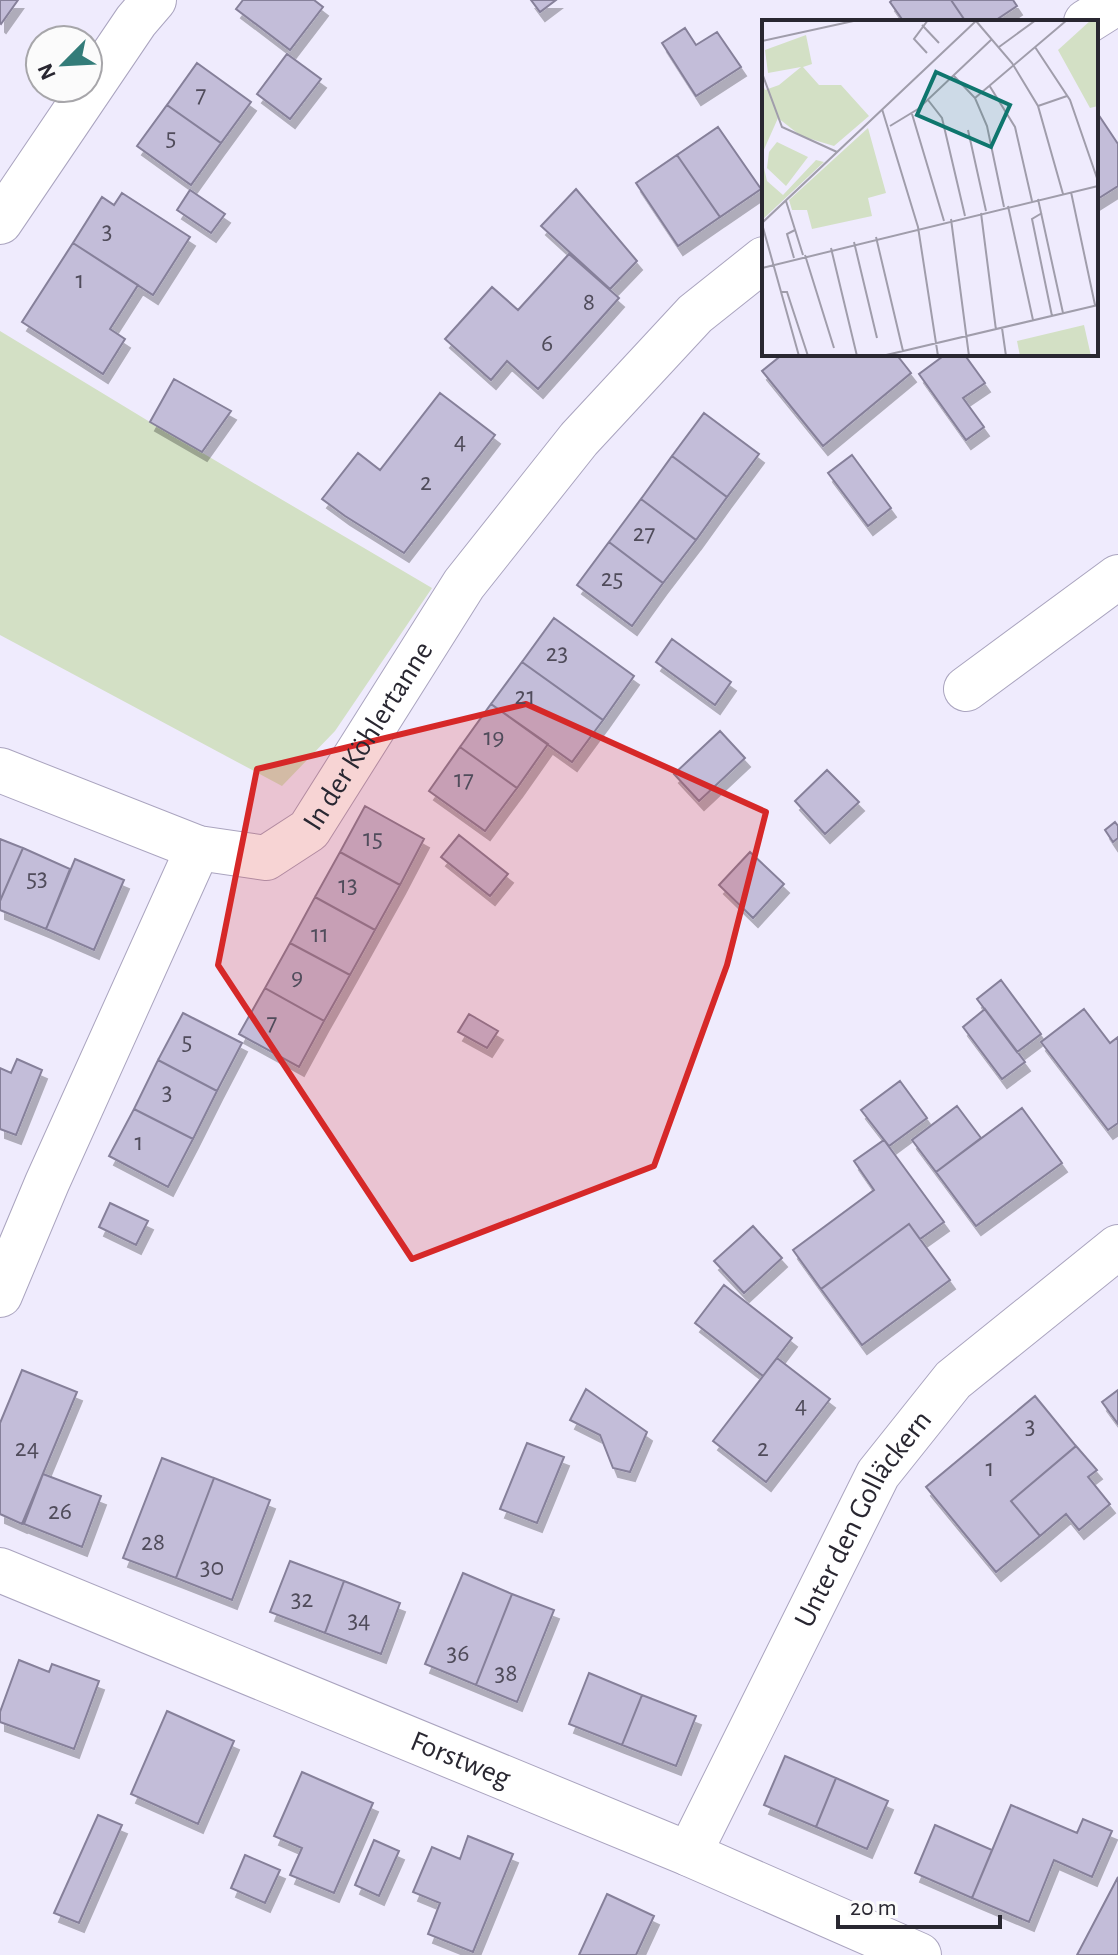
<svg xmlns="http://www.w3.org/2000/svg" width="1118" height="1955" font-family="'Alegreya Sans',sans-serif">
	<style>
		.green { fill: #d3e0c5 }
		.building { fill: #c3bdd9; stroke: #86809a; stroke-width: 2; filter: url(#shadow) }
		.lines { fill: none; stroke-linecap: round; stroke-linejoin: round }
		.minor-casing { stroke: #aaa4bf; stroke-width: 46 }
		.minor { stroke: #fff; stroke-width: 44 }
		.marked { fill: #d62828; fill-opacity: 0.2; stroke: #d62828; stroke-width: 6; stroke-linejoin: round }
		.labels { text-anchor: middle; dominant-baseline: central; stroke-width: 7; stroke-linejoin: round; paint-order: stroke }
		.number-label { font-size: 26px; fill: #504c5b }
		.street-label { font-size: 30px; fill: #292731; stroke: #fbfbfb }
		.inset-road { fill: none; stroke: #a09dab; stroke-width: 2 }
		.view { fill: #0f766e; fill-opacity: 0.15; stroke: #0f766e; stroke-width: 4 }
		.inset-edge { fill: none; stroke: #292731; stroke-width: 4 }
	</style>
	<defs>
		<filter id="shadow"><feDropShadow dx="5" dy="9" stdDeviation="0" flood-color="#0004"/></filter>
	</defs>
	<rect width="100%" height="100%" fill="#efebfd"/>
	<path class="green" d="M 0,331 L 150,422 L 432,588 L 335,731 L 282,786 L 0,635 Z"/>
	<path class="building" d="M 0,0 L 18,0 L 1,24 L 0,23 Z
		M 243,0 L 314,0 L 323,7 L 290,50 L 236,9 Z
		M 531,0 L 556,0 L 540,12 Z
		M 892,0 L 951,0 L 966,22 L 904,22 L 890,2 Z
		M 951,0 L 1013,0 L 1017,6 L 993,22 L 966,22 Z
		M 685,28 L 696,45 L 717,32 L 741,67 L 696,96 L 662,43 Z
		M 287,54 L 321,79 L 290,119 L 257,94 Z
		M 197,63 L 251,102 L 221,143 L 167,105 Z
		M 167,105 L 221,143 L 191,185 L 137,146 Z
		M 1096,111 L 1118,144 L 1118,186 L 1096,200 Z
		M 718,127 L 761,189 L 720,217 L 677,155 Z
		M 677,155 L 720,217 L 678,246 L 636,183 Z
		M 576,189 L 637,261 L 610,289 L 541,226 Z
		M 190,190 L 225,214 L 211,233 L 177,210 Z
		M 122,193 L 190,237 L 153,295 L 73,243 L 102,197 L 114,205 Z
		M 73,243 L 138,285 L 110,329 L 125,339 L 103,374 L 22,322 Z
		M 569,254 L 619,298 L 538,389 L 507,361 L 491,380 L 445,339 L 492,287 L 518,310 Z
		M 783,354 L 896,354 L 911,373 L 823,446 L 762,371 Z
		M 946,354 L 964,354 L 985,383 L 963,398 L 984,427 L 966,440 L 919,374 Z
		M 174,379 L 231,411 L 202,452 L 150,422 Z
		M 440,393 L 495,435 L 404,553 L 345,516 L 322,499 L 358,453 L 380,470 Z
		M 704,413 L 759,454 L 727,497 L 672,456 Z
		M 852,455 L 891,508 L 868,526 L 828,473 Z
		M 672,456 L 727,497 L 696,540 L 641,499 Z
		M 641,499 L 696,540 L 663,583 L 609,542 Z
		M 609,542 L 663,583 L 632,626 L 577,585 Z
		M 554,618 L 634,676 L 603,720 L 522,662 Z
		M 672,639 L 731,682 L 715,705 L 656,662 Z
		M 522,662 L 603,720 L 572,762 L 491,704 Z
		M 491,704 L 548,744 L 517,788 L 460,747 Z
		M 720,731 L 745,758 L 699,801 L 674,774 Z
		M 460,747 L 517,788 L 485,831 L 429,791 Z
		M 827,770 L 859,802 L 825,834 L 795,801 Z
		M 365,806 L 424,839 L 400,885 L 340,852 Z
		M 1115,822 L 1118,826 L 1118,838 L 1113,842 L 1105,830 Z
		M 459,835 L 508,874 L 490,896 L 441,857 Z
		M 0,839 L 23,848 L 0,901 Z
		M 23,848 L 70,869 L 46,929 L 0,910 L 0,901 Z
		M 340,852 L 400,885 L 375,930 L 315,897 Z
		M 750,852 L 784,884 L 753,918 L 719,885 Z
		M 75,859 L 124,880 L 94,950 L 46,929 Z
		M 315,897 L 375,930 L 350,975 L 290,943 Z
		M 290,943 L 350,975 L 324,1021 L 265,988 Z
		M 1001,980 L 1041,1034 L 1017,1052 L 977,999 Z
		M 265,988 L 324,1021 L 299,1067 L 239,1034 Z
		M 985,1009 L 1025,1062 L 1002,1079 L 963,1027 Z
		M 1084,1009 L 1110,1043 L 1118,1037 L 1118,1123 L 1108,1130 L 1041,1042 Z
		M 183,1013 L 242,1043 L 217,1091 L 158,1060 Z
		M 469,1014 L 498,1031 L 487,1048 L 458,1032 Z
		M 17,1059 L 42,1070 L 16,1135 L 0,1129 L 0,1068 L 11,1073 Z
		M 158,1060 L 217,1091 L 193,1139 L 134,1109 Z
		M 900,1081 L 927,1118 L 889,1146 L 861,1110 Z
		M 957,1106 L 981,1138 L 936,1172 L 912,1140 Z
		M 1022,1108 L 1062,1163 L 976,1226 L 936,1172 Z
		M 134,1109 L 193,1139 L 168,1187 L 109,1156 Z
		M 884,1140 L 944,1222 L 920,1239 L 909,1224 L 821,1289 L 793,1250 L 874,1190 L 854,1161 Z
		M 110,1203 L 148,1221 L 136,1245 L 99,1227 Z
		M 909,1224 L 950,1280 L 862,1345 L 821,1289 Z
		M 753,1226 L 782,1258 L 744,1293 L 714,1261 Z
		M 724,1285 L 792,1338 L 763,1376 L 695,1323 Z
		M 777,1358 L 830,1399 L 766,1482 L 713,1441 Z
		M 22,1370 L 77,1392 L 22,1524 L 0,1514 L 0,1423 Z
		M 586,1389 L 647,1432 L 630,1472 L 613,1468 L 600,1435 L 570,1420 Z
		M 1118,1390 L 1118,1424 L 1102,1402 Z
		M 1035,1396 L 1076,1446 L 1011,1501 L 1040,1536 L 996,1572 L 926,1487 Z
		M 527,1443 L 564,1457 L 537,1523 L 500,1509 Z
		M 1076,1446 L 1097,1470 L 1088,1477 L 1110,1504 L 1079,1530 L 1066,1514 L 1040,1536 L 1011,1501 Z
		M 162,1458 L 214,1478 L 176,1578 L 123,1558 Z
		M 43,1474 L 101,1496 L 82,1547 L 24,1524 Z
		M 214,1478 L 270,1500 L 232,1600 L 176,1578 Z
		M 290,1561 L 344,1581 L 325,1633 L 270,1612 Z
		M 463,1573 L 512,1594 L 476,1685 L 425,1664 Z
		M 344,1581 L 400,1603 L 381,1654 L 325,1633 Z
		M 512,1594 L 554,1610 L 517,1702 L 476,1685 Z
		M 19,1660 L 49,1672 L 52,1664 L 99,1681 L 74,1749 L 0,1722 L 0,1712 Z
		M 589,1673 L 642,1695 L 622,1745 L 569,1724 Z
		M 642,1695 L 696,1716 L 676,1766 L 622,1745 Z
		M 167,1711 L 234,1741 L 198,1824 L 131,1794 Z
		M 785,1756 L 836,1778 L 816,1827 L 764,1805 Z
		M 302,1772 L 373,1803 L 334,1893 L 290,1875 L 302,1848 L 274,1836 Z
		M 836,1778 L 888,1801 L 867,1849 L 816,1827 Z
		M 1011,1805 L 1077,1833 L 1083,1819 L 1112,1831 L 1092,1877 L 1054,1860 L 1029,1922 L 972,1898 Z
		M 98,1815 L 122,1825 L 79,1923 L 54,1913 Z
		M 935,1825 L 992,1850 L 972,1898 L 915,1873 Z
		M 468,1836 L 513,1854 L 473,1952 L 428,1934 L 440,1903 L 413,1892 L 432,1847 L 460,1859 Z
		M 374,1840 L 399,1851 L 379,1896 L 355,1885 Z
		M 245,1855 L 280,1870 L 265,1903 L 231,1888 Z
		M 1118,1877 L 1118,1955 L 1077,1955 Z
		M 607,1894 L 654,1916 L 636,1955 L 579,1955 Z"/>
	<g class="lines">
		<g class="minor-casing">
			<g id="minor">
				<path d="M 1086,22 L 1118,2"/>
				<path d="M 0,222 L 136,21 L 154,0"/>
				<path d="M 966,689 L 1118,577"/>
				<path id="s1" d="M 0,770 L 198,848 L 266,858 L 309,830 L 464,584 L 579,439 L 695,314 L 764,259"/>
				<path d="M 0,1295 L 47,1183 L 198,848"/>
				<path id="s2" d="M 0,1570 L 689,1854 L 919,1955"/>
				<path id="s3" d="M 689,1854 L 878,1474 L 953,1380 L 1118,1247"/>
			</g>
		</g>
		<use href="#minor" class="minor"/>
	</g>
	<path class="marked" d="M 526,704 L 766,812 L 727,965 L 654,1166 L 412,1259 L 218,965 L 257,769 Z"/>
	<g class="labels">
		<g class="number-label">
			<text x="201" y="94">7</text>
			<text x="171" y="137">5</text>
			<text x="107" y="231">3</text>
			<text x="80" y="280">1</text>
			<text x="589" y="302">8</text>
			<text x="547" y="343">6</text>
			<text x="460" y="441">4</text>
			<text x="426" y="482">2</text>
			<text x="644" y="533">27</text>
			<text x="612" y="578">25</text>
			<text x="557" y="653">23</text>
			<text x="525" y="696">21</text>
			<text x="494" y="737">19</text>
			<text x="464" y="779">17</text>
			<text x="373" y="838">15</text>
			<text x="37" y="878">53</text>
			<text x="348" y="885">13</text>
			<text x="320" y="934">11</text>
			<text x="297" y="977">9</text>
			<text x="272" y="1022">7</text>
			<text x="187" y="1041">5</text>
			<text x="167" y="1092">3</text>
			<text x="139" y="1142">1</text>
			<text x="801" y="1405">4</text>
			<text x="1030" y="1426">3</text>
			<text x="27" y="1448">24</text>
			<text x="763" y="1448">2</text>
			<text x="990" y="1468">1</text>
			<text x="60" y="1511">26</text>
			<text x="153" y="1542">28</text>
			<text x="212" y="1567">30</text>
			<text x="302" y="1599">32</text>
			<text x="359" y="1620">34</text>
			<text x="458" y="1653">36</text>
			<text x="506" y="1673">38</text>
		</g>
		<g class="street-label">
			<text stroke="none"><textPath href="#s1" startOffset="444">In der Köhlertanne</textPath></text>
			<text stroke="none"><textPath href="#s3" startOffset="378">Unter den Golläckern</textPath></text>
			<text stroke="none"><textPath href="#s2" startOffset="498">Forstweg</textPath></text>
		</g>
	</g>
	<g transform="translate(762 20)">
		<rect width="336" height="336" fill="#efebfd"/>
		<path d="M 329,0 L 336,0 L 336,86 L 328,88 L 296,30 ZM 44,15 L 50,44 L 41,47 L 57,65 L 79,65 L 107,96 L 72,126 L 39,116 L 16,98 L 0,134 L 0,62 L 3,70 L 17,65 L 39,47 L 6,53 L 3,30 ZM 106,108 L 124,173 L 106,178 L 110,196 L 50,209 L 45,190 L 30,190 L 27,180 ZM 15,122 L 46,137 L 24,166 L 5,148 L 7,132 ZM 0,139 L 5,161 L 21,175 L 54,140 L 62,142 L 0,200 ZM 322,305 L 329,336 L 258,336 L 255,321 Z" fill="#d3e0c5"/>
		<path class="inset-road" d="M 214,1 L 250,43 L 276,86 L 301,174M 160,5 L 177,23M 0,21 L 96,0M 237,27 L 274,0M 273,27 L 308,80 L 336,161M 165,33 L 152,19 L 166,0M 0,53 L 20,107 L 75,132M 192,56 L 213,78 L 225,106 L 242,187M 227,65 L 253,107 L 270,181M 213,78 L 305,0M 166,80 L 180,98 L 203,196M 276,86 L 305,76M 120,89 L 156,207 L 176,336M 150,94 L 182,201M 128,106 L 156,89 L 230,19M 206,110 L 224,191M 309,172 L 333,285M 276,179 L 301,293M 24,181 L 41,235M 246,186 L 271,300M 219,193 L 234,310M 280,193 L 270,199 L 290,296M 189,199 L 207,336M 0,203 L 215,0M 0,204 L 37,336M 114,217 L 141,331M 92,222 L 115,318M 69,228 L 95,336M 43,235 L 72,328M 32,238 L 25,214 L 33,210M 0,248 L 336,166M 19,272 L 25,272 L 46,336M 240,308 L 244,336M 120,336 L 336,285"/>
		<path class="view" d="M 174,52 L 248,85 L 229,127 L 155,95 Z"/>
		<rect width="336" height="336" class="inset-edge"/>
	</g>
	<g transform="translate(64 64) rotate(246)"><circle r="38" fill="#fbfbfb" stroke="#a7a6aa" stroke-width="2"/>
	<path d="M0-6L14 30L0 20L-14 30Z" fill="#337c79"/>
	<text y="-12" font-size="22" font-weight="bold" text-anchor="middle" fill="#292731">N</text>
	</g>
	<path d="M838 1915v12h162v-12" fill="none" stroke="#292731" stroke-width="4"/>
	<text x="850" y="1915" font-size="24" fill="#292731" stroke="#fbfbfb" stroke-width="6" paint-order="stroke">20 m</text>
</svg>
